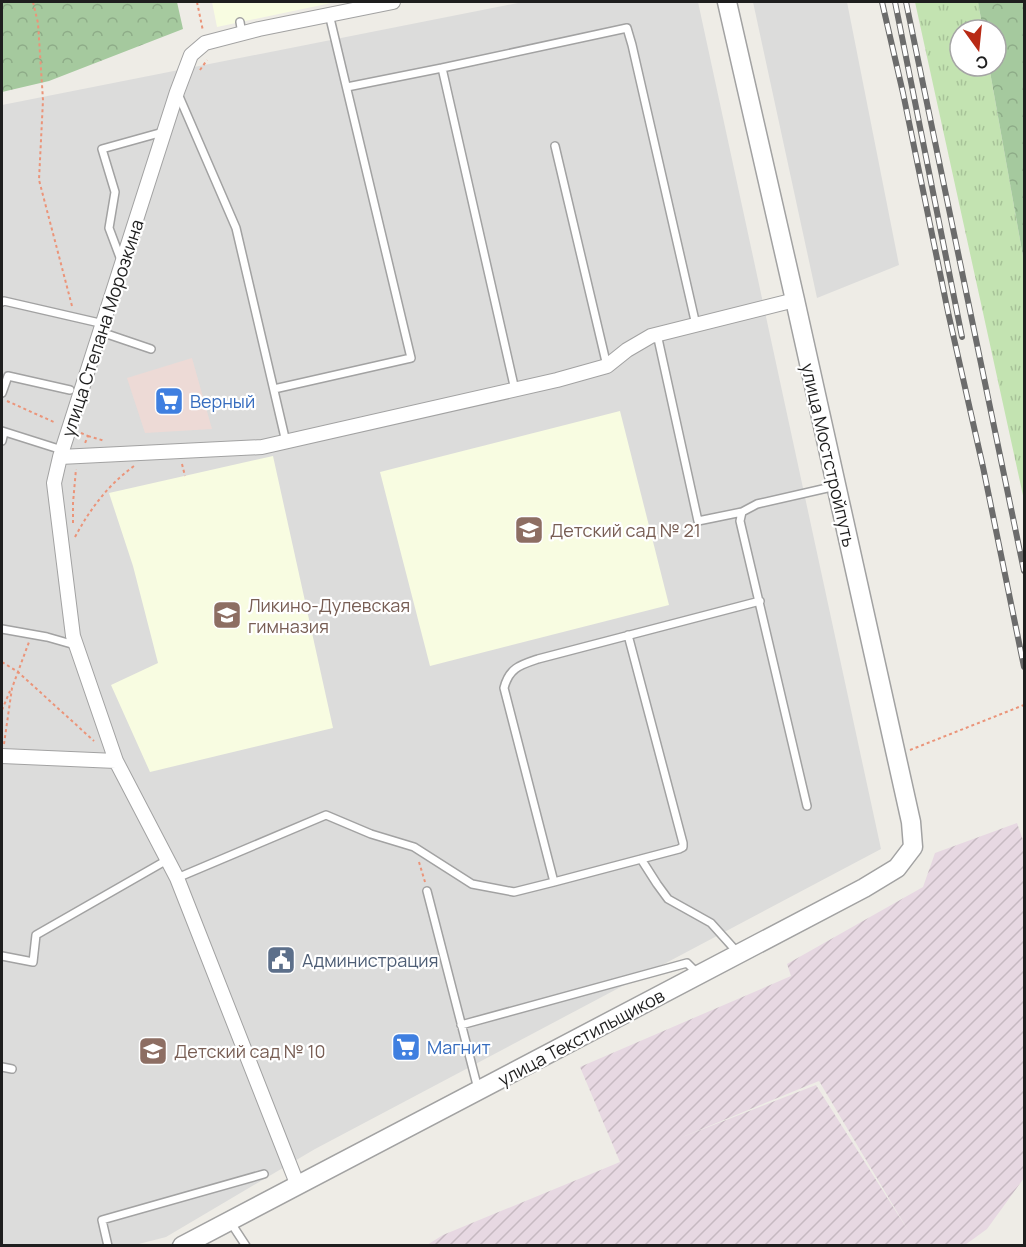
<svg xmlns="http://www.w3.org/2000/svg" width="1026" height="1247" font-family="Manrope,sans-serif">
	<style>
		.residential { fill: #dcdcdb }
		.commercial { fill: #eddad6 }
		.industrial { fill: url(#industrial-furrows); fill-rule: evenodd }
		.education { fill: #f8fce1 }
		.grass { fill: url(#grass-tufts) }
		.forest { fill: url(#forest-crowns) }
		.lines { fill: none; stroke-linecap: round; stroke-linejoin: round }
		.service-casing { stroke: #a2a2a2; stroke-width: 10 }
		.minor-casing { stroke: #a2a2a2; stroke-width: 16 }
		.tertiary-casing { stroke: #a2a2a2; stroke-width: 21 }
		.path { stroke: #eb9479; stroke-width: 2; stroke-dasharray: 3 3; stroke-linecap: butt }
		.service { stroke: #fff; stroke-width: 7 }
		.minor { stroke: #fff; stroke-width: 14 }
		.tertiary { stroke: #fff; stroke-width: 18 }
		.rail-casing { stroke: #6c6c6c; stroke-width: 6 }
		.rail { stroke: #fff; stroke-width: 4; stroke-dasharray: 11; stroke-linecap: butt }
		.labels { text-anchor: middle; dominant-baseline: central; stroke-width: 4.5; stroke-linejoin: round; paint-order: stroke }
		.street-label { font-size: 18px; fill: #1e1e1e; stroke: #fff }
		.shop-label { font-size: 18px; fill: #366cbe; stroke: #fff; text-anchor: start }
		.education-label { font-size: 18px; fill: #785e54; stroke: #fff; text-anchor: start }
		.service-label { font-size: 18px; fill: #4e5e75; stroke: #fff; text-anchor: start }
	</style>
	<defs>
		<pattern id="industrial-furrows" width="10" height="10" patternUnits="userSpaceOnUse" patternTransform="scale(1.5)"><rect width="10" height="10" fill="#e7d8e2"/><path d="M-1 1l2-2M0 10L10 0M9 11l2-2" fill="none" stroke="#c6b9c1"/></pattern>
		<pattern id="grass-tufts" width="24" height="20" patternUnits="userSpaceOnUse" patternTransform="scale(1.5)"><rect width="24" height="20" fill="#c3e3b1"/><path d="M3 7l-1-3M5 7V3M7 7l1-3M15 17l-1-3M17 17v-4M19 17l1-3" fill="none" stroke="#a7c298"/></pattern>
		<pattern id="forest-crowns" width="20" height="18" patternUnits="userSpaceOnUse" patternTransform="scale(1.5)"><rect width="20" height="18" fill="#a5c99e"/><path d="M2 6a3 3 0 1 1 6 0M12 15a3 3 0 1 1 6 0" fill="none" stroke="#8eac88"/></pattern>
	</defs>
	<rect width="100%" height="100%" fill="#eeece6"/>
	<path class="residential" d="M 523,2 L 698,2 L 881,849 L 315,1149 L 166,1237 L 135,1245 L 2,1246 L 2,105 Z
		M 753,2 L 847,2 L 899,265 L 817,298 Z"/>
	<path class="commercial" d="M 192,358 L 212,429 L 145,433 L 127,378 Z"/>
	<path class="industrial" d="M 1017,823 L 1024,843 L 1024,1178 L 987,1229 L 965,1245 L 427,1245 L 443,1235 L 620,1162 L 580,1067 L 791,976 L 787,964 L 923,887 L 935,853 ZM 819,1081 L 909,1232 L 816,1085 L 680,1138 Z"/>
	<path class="education" d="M 212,2 L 336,2 L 217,27 Z
		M 620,411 L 669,605 L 430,666 L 380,472 Z
		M 273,456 L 333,728 L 150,772 L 111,685 L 158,663 L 133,566 L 109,493 Z"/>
	<path class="grass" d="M 915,2 L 978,2 L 983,30 L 960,30 L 960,66 L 989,66 L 1024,262 L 1024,500 Z"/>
	<path class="forest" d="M 2,2 L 177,2 L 183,29 L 49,81 L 2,92 Z
		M 978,2 L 1024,2 L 1024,262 L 989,66 L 996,66 L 996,30 L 983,30 Z"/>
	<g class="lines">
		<g class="service-casing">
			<path id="service" d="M 240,22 L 242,34
				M 442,68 L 627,28 L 632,45 L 696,325
				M 347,87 L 442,68 L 515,390
				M 178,94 L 236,228 L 286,442
				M 555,146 L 607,366
				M 121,260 L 109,228 L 115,192 L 102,149 L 163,132
				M 2,302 L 4,301 L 104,324
				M 101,332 L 151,349
				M 657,334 L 698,521 L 742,512
				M 274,389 L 411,358 L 329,14
				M 2,393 L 8,376 L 70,390
				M 2,431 L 62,450
				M 2,441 L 4,432
				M 2,629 L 47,637 L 75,645
				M 628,635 L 683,843 L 683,847 L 679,849 L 554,882 L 504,688 C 509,668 520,665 538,659 L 760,601
				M 807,806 L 740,521 L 742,512 L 757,504 L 836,486
				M 641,859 L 657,884 L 668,899 L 711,923 L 738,953
				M 177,878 L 326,815 L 371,834 L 414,847 L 472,884 L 514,892 L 554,882
				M 427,891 L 478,1089
				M 2,956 L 33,962 L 36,935 L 167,860
				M 461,1025 L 687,963 L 698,974
				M 2,1067 L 12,1069
				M 231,1223 L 246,1246
				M 108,1246 L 102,1220 L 264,1174"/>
		</g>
		<g class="minor-casing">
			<path id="minor" d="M 60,457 L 262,447 L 557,380 L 607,366 L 627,350 L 651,336 L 795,300
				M 2,756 L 116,761
				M 298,1186 L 177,878 L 116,761 L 73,636 L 54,483 L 60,457 L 177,92 L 191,55 L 205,43 L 259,29 L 393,2"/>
		</g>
		<g class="tertiary-casing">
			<path id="tertiary" d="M 182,1246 L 864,888 L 897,868 L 913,847 L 911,822 L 795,300 L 727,2"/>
		</g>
		<path class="path" d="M 33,2 L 38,23 L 43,100 L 39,180 L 72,306
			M 197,2 L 203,31
			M 200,70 L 207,60
			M 7,401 L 56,423
			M 81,433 L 88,436 L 85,443
			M 88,436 L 105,441
			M 182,464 L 185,476
			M 73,523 L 73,503 L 76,469
			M 75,537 C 90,509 108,485 134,466
			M 2,662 L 18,672 L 94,741
			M 2,710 L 10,691
			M 4,744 L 12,688 L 29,642
			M 910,750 L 1024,705
			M 419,862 L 425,882"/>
		<use href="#service" class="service"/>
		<use href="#minor" class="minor"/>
		<use href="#tertiary" class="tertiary"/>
		<g class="rail-casing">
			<path id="rail" d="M 882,2 L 903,93 L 948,312 L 983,467 L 1024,667
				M 895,2 L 962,337
				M 906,2 L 1024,571"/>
		</g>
		<use href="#rail" class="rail"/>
	</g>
	<defs>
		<g id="supermarket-square" transform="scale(1.5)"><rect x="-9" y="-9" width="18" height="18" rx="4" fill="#3f7fe0" stroke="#fff"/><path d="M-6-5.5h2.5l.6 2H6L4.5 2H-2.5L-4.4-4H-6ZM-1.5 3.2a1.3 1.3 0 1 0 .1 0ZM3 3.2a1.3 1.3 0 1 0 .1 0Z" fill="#fff"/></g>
		<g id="school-square" transform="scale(1.5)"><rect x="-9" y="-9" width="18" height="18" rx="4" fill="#8d6e63" stroke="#fff"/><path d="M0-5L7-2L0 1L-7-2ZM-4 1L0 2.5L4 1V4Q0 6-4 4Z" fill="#fff"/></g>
		<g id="civic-square" transform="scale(1.5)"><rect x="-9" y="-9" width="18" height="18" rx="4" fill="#5c6f8a" stroke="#fff"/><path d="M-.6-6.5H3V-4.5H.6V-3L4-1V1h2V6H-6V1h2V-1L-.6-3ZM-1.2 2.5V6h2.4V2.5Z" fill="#fff"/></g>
	</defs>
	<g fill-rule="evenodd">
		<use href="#supermarket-square" x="169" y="401"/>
		<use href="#school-square" x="529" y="530"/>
		<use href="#school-square" x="227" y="615"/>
		<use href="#civic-square" x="281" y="960"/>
		<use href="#supermarket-square" x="406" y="1047"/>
		<use href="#school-square" x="153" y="1051"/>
	</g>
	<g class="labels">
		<g class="street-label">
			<text transform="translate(102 328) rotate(-72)">улица Степана Морозкина</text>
			<text transform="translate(829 455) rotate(77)">улица Мостстройпуть</text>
			<text transform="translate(581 1037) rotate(-28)">улица Текстильщиков</text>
		</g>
		<g class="shop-label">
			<text x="190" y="401">Верный</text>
			<text x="427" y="1047">Магнит</text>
		</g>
		<g class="education-label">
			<text x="550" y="530">Детский сад № 21</text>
			<text x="248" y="605">Ликино-Дулевская<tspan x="248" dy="21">гимназия</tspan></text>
			<text x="174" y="1051">Детский сад № 10</text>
		</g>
		<g class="service-label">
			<text x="302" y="960">Администрация</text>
		</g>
	</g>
	<rect width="1026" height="1247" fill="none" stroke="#1e1e1e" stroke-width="6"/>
	<g transform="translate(978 48) rotate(165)"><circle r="28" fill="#ffffff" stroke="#a5a5a5" stroke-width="1.5"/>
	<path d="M0-4.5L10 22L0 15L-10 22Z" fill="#b82a15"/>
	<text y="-9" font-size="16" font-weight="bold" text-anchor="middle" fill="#1e1e1e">С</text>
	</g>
</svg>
